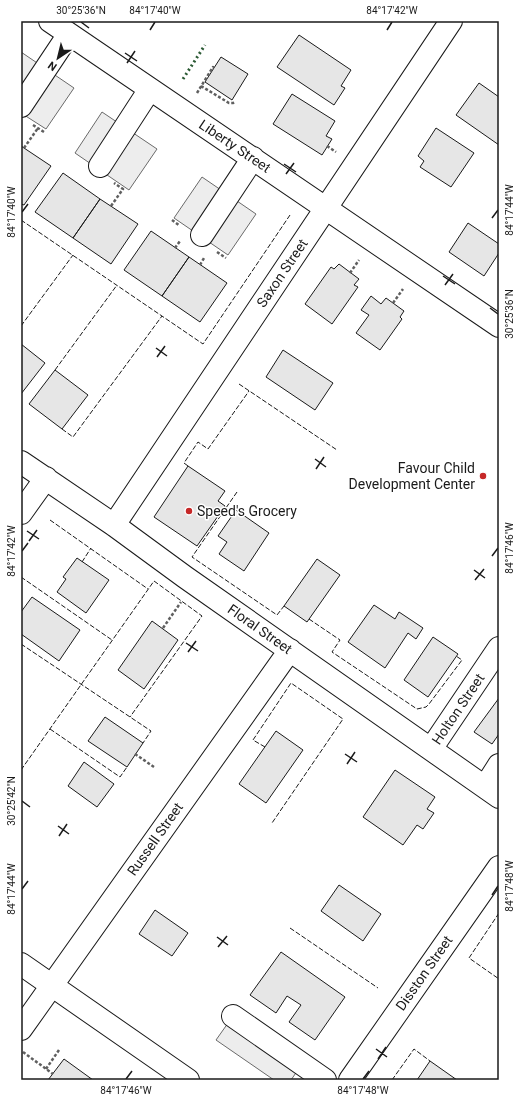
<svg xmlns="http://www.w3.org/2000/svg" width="520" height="1101" font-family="Roboto,sans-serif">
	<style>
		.parking { fill: #ededed; stroke: #6a6a6a }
		.building { fill: #e6e6e6; stroke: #1a1a1a }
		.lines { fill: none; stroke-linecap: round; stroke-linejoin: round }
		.minor-casing { stroke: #1a1a1a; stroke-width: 24 }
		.path { stroke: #5f5f5f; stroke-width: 2.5; stroke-dasharray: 3 2; stroke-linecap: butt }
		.minor { stroke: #fff; stroke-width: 22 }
		.hedge { stroke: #2b5a34; stroke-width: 3; stroke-dasharray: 2 3; stroke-linecap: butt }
		.fence { stroke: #1a1a1a; stroke-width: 1; stroke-dasharray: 5 2; stroke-linecap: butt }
		.ticks { fill: none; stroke: #1a1a1a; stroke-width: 1.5 }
		.poi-dot { fill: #c62828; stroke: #fff; stroke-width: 1.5 }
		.labels { text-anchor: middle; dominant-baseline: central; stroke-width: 3; stroke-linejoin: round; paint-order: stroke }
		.street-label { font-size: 14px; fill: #1a1a1a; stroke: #fff }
		.poi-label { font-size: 14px; fill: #1a1a1a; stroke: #fff; text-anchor: end }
		.neatline { fill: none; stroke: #1a1a1a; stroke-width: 1.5 }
		.ticks-label { font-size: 10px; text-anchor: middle; fill: #1a1a1a }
	</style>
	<rect width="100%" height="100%" fill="#fff"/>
	<path class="parking" d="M 21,52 L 74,88 L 46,129 L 21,113 Z
		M 102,112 L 157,149 L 129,190 L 75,153 Z
		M 202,177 L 256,214 L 228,255 L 174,218 Z
		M 233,1016 L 302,1064 L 291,1080 L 274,1080 L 216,1040 Z"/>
	<path class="building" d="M 299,35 L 351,70 L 341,86 L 345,88 L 334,105 L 277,67 Z
		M 221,57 L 248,74 L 232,100 L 205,82 Z
		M 479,83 L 499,97 L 499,145 L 456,115 Z
		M 292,94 L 335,121 L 326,136 L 332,139 L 322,155 L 273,124 Z
		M 436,128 L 474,153 L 451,187 L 420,167 L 424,161 L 418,156 Z
		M 21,146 L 51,166 L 24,205 L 21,204 Z
		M 63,173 L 100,199 L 73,238 L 35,212 Z
		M 100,199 L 138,224 L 111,264 L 73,238 Z
		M 468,223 L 499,244 L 499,253 L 484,276 L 449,252 Z
		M 151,231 L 189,257 L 162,296 L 124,270 Z
		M 189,257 L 227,283 L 200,322 L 162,296 Z
		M 339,264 L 359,279 L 354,285 L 358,287 L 332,324 L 305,304 L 331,267 L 334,269 Z
		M 371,296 L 381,304 L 386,298 L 404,311 L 400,317 L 402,319 L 380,350 L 356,333 L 369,315 L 361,310 Z
		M 21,344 L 45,363 L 21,394 Z
		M 283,350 L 333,383 L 315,410 L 266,377 Z
		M 55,370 L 88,395 L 62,429 L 29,404 Z
		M 188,466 L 225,491 L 218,501 L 225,506 L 197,546 L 154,517 Z
		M 236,510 L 269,533 L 244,571 L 219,554 L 227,542 L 218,536 Z
		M 77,558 L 109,580 L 86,613 L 57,592 L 66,579 L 63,577 Z
		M 317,559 L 340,575 L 307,622 L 284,606 Z
		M 32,597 L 80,630 L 59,661 L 21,634 L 21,612 Z
		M 374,605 L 395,619 L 399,612 L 423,628 L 416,639 L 408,633 L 385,668 L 348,642 Z
		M 152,621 L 178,640 L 144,689 L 118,670 Z
		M 433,637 L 458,654 L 428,697 L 404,680 Z
		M 499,698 L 499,734 L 492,744 L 474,732 Z
		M 105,717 L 143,743 L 127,767 L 88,741 Z
		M 276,731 L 303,750 L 266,803 L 239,784 Z
		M 84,762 L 114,784 L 97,807 L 68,786 Z
		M 395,770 L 435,797 L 427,809 L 434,813 L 423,829 L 417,825 L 403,845 L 363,817 Z
		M 339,885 L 381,914 L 363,941 L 321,911 Z
		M 155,910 L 188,933 L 172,956 L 139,934 Z
		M 281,952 L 345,997 L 315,1040 L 289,1022 L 301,1005 L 287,996 L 276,1013 L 250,995 Z
		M 64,1059 L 93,1080 L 48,1080 Z
		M 430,1061 L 457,1080 L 417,1080 Z"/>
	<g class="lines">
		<g class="minor-casing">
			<path id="minor" d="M 50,21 L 499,326
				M 21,106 L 69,34
				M 100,166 L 150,89
				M 202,235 L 253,158
				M 21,462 L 114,525 L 185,577 L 499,797
				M 21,513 L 46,478
				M 114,525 L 451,21
				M 431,749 L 499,648
				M 485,787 L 499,765
				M 21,964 L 188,1080
				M 233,1016 L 325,1080
				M 21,1029 L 290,650
				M 350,1080 L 499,867"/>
		</g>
		<path class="path" d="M 201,86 L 229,103 L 233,103 L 236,102
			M 197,93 L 213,67 L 214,68
			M 33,125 L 44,132
			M 327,146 L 336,152
			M 24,148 L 38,128
			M 111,206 L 123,189 L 114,183
			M 172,220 L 180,226
			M 175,248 L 180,241
			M 217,252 L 226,258
			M 200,265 L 204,258
			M 350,273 L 359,260
			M 393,303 L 403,289
			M 163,628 L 181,602
			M 135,754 L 154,767
			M 23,1052 L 53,1074
			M 46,1069 L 59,1050"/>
		<use href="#minor" class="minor"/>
		<path class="hedge" d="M 183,79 L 205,45"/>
		<path class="fence" d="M 21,220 L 203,344 L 290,215
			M 21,326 L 73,255
			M 55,370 L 117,285
			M 239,384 L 337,450
			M 62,429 L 73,437 L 162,316
			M 188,466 L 184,463 L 198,442 L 208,449 L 249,391
			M 237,492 L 192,557 L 277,615 L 284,606
			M 50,520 L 148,589
			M 82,562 L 91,548
			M 21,577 L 112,640
			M 309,619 L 340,640 L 332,652 L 417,709 L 426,707 L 429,704 L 462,660 L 456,656
			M 21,644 L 151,731 L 143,743
			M 50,729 L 120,777 L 127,767
			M 265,747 L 253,740 L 291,683 L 343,719 L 272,823
			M 21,770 L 154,581 L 202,616 L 130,717
			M 499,913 L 469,958 L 499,979
			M 290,928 L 378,988
			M 392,1080 L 414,1049 L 430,1061"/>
	</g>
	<path class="ticks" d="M 81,22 L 89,28M 150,30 L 155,22M 387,30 L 392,22M 125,53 L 137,61M 127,63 L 135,51M 284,164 L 296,172M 286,174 L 294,163M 22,212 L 28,204M 492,218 L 498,210M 443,276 L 455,284M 445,285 L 453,274M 490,308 L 498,314M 156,348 L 167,356M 157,357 L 165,346M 315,459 L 326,467M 316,469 L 324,457M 27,531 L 39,539M 29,541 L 37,530M 22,551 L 28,543M 492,556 L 498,548M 474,570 L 485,578M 475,580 L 484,569M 186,643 L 198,651M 188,652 L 196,641M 345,754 L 357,762M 347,764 L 355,752M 22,801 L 30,807M 58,826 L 69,834M 59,836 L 67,824M 22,889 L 28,881M 492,895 L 498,886M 217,937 L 228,945M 218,947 L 227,936M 376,1049 L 387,1057M 378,1059 L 386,1047M 126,1079 L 132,1071M 363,1079 L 369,1071"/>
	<g class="poi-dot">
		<circle cx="483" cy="476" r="4"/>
		<circle cx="189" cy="511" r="4"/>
	</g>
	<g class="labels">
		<g class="street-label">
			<text transform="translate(235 146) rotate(34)">Liberty Street</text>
			<text transform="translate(282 273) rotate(-56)">Saxon Street</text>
			<text transform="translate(260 629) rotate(35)">Floral Street</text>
			<text transform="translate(458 709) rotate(-56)">Holton Street</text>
			<text transform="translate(155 839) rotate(-55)">Russell Street</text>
			<text transform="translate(424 973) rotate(-55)">Disston Street</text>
		</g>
		<g class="poi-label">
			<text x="475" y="468">Favour Child<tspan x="475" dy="16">Development Center</tspan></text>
			<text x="197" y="511" text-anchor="start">Speed's Grocery</text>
		</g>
	</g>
	<rect width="520" height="1101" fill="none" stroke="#ffffff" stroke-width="44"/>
	<g transform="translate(58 58) rotate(215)" stroke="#ffffff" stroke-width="3" paint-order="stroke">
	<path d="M0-3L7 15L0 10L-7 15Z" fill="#1a1a1a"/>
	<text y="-6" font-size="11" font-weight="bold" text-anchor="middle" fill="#1a1a1a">N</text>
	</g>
	<rect x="22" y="22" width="476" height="1057" class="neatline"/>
	<g class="ticks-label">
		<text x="81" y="14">30°25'36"N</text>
		<text x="155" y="14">84°17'40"W</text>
		<text x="392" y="14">84°17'42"W</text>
		<text transform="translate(509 210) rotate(-90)" y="4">84°17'44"W</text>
		<text transform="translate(11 212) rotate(-90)" y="4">84°17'40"W</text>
		<text transform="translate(509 314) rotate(-90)" y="4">30°25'36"N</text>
		<text transform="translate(509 548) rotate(-90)" y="4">84°17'46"W</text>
		<text transform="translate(11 551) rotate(-90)" y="4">84°17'42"W</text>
		<text transform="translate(11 801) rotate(-90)" y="4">30°25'42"N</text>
		<text transform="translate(509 886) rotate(-90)" y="4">84°17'48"W</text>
		<text transform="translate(11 889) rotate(-90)" y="4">84°17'44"W</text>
		<text x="126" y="1094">84°17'46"W</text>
		<text x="363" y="1094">84°17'48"W</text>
	</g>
</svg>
